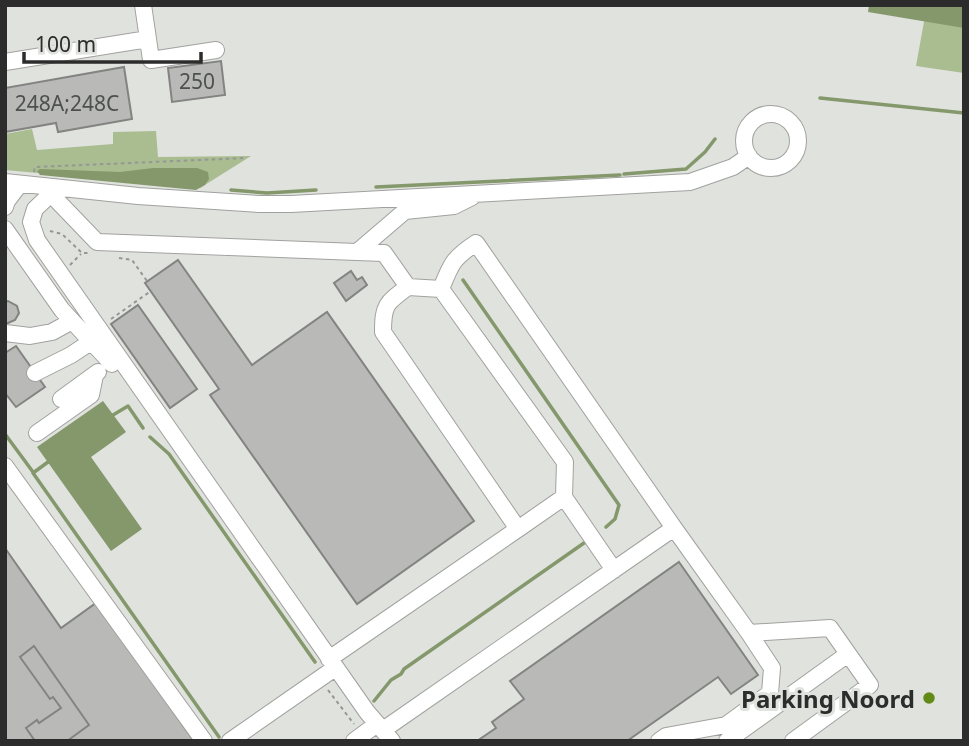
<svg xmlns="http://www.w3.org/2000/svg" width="969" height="746" font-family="'Noto Sans',sans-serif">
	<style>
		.green { fill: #a9bd91 }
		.water { fill: #84986c }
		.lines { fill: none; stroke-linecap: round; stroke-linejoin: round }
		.stream { stroke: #84986c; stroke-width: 3.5 }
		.building { fill: #b9bab7; stroke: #838481; stroke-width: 2 }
		.minor-casing { stroke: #a1a29f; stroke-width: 18 }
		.path { stroke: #959794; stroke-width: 2; stroke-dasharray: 3.5 3.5; stroke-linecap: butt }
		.minor { stroke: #fff; stroke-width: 16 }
		.poi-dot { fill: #628a16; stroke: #e0e2de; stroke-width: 2.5 }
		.labels { text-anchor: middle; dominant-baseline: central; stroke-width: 6; stroke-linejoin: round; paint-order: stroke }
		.number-label { font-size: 21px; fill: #4e504e }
		.poi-label { font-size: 24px; font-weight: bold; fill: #2b2c2b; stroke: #e0e2de; text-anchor: end }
	</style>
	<rect width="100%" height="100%" fill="#e0e2de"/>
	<path class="green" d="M 927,5 L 964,5 L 964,73 L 916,66 Z
		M 32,129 L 37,150 L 113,144 L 113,132 L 156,131 L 158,157 L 251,156 L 200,188 L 5,170 L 5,134 Z"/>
	<path class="water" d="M 869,5 L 964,5 L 964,28 L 868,12 Z
		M 153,168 L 197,168 L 208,172 L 209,179 L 205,185 L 196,190 L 40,175 L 37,171 L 40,169 L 120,172 Z
		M 103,401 L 126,432 L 91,457 L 142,529 L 111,551 L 37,447 Z"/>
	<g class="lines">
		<path class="stream" d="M 820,98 L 964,113
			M 624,174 L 686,169 L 705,152 L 715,139
			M 376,187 L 620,175
			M 231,190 L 267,193 L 316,190
			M 463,280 L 619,505 L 615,519 L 606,527
			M 113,415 L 128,406 L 143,428
			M 5,434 L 33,472
			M 150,437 L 169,454 L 315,662
			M 48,462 L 33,473 L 219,737
			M 374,701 L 391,680 L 401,674 L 404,669 L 584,543"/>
	</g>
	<path class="building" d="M 221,61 L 225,95 L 172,102 L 168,68 Z
		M 124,67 L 132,119 L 58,132 L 56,123 L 5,132 L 5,88 Z
		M 178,260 L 252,365 L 327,312 L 474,521 L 357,604 L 210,395 L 219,389 L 145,283 Z
		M 351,271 L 357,280 L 362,277 L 367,285 L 346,301 L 334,283 Z
		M 8,301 L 17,306 L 19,313 L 15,320 L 8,323 L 5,323 L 5,302 Z
		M 138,305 L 197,389 L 170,408 L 111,324 Z
		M 16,346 L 45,387 L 16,407 L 5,393 L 5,353 Z
		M 5,548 L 61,628 L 96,603 L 194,741 L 5,741 Z
		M 679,562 L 758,675 L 731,694 L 718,677 L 627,741 L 477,741 L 496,728 L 492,722 L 524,699 L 510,681 Z
		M 34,646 L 89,725 L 67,741 L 35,741 L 26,728 L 37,720 L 39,723 L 61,708 L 53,697 L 50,699 L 20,657 Z"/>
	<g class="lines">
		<g class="minor-casing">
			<path id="minor" d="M 148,39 L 151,60 L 216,50
				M 5,62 L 148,39 L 143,5
				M744 141a27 27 0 1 1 54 0a27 27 0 1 1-54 0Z
				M 5,182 L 138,196 L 259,204 L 291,204 L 690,182 L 733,167 L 749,156
				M 45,188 L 97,242 L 357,252 L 405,211 L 454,206 L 472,197
				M 57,188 L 35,209 L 31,222 L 37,240 L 367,712 L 392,741
				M 5,207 L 7,201 L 20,184
				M 5,229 L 62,310 L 112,364
				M 357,252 L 384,253 L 408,287 C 386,303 383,305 383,332 L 518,529 L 564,497 L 565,462 L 441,289 L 408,287
				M 441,289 C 451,264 453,258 476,243 L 674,528 L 749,633 L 830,628 L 870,685 L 793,741
				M 5,333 L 30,336 L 52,332 L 72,321
				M 35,373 L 71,355 L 92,341
				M 61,399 L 98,372
				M 37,433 L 91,395 L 95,375
				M 5,466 L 204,741
				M 564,497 L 614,570
				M 329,659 L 518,529
				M 383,730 L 674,528
				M 230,741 L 335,668
				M 354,741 L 377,724
				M 659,741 L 666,736 L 726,725 L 770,693 L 772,668 L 749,633
				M 727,741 L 848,654"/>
		</g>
		<path class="path" d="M 34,172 L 35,167 L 246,158
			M 50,231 L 62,234 L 82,253 L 89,253
			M 119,258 L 132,260 L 147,281
			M 70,265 L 81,254
			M 111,319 L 151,291
			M 328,690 L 354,724"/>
		<use href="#minor" class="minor"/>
	</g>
	<circle class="poi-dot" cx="929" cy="698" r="7"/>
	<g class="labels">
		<g class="number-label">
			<text x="197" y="81">250</text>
			<text x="67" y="103">248A;248C</text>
		</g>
		<g class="poi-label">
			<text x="915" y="698">Parking Noord</text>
		</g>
	</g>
	<rect width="969" height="746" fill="none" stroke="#2b2c2b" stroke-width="14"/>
	<path d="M24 52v10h177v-10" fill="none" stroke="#2b2c2b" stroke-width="3.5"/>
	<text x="35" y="52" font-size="21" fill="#2b2c2b" stroke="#e0e2de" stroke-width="5" paint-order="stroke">100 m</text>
</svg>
